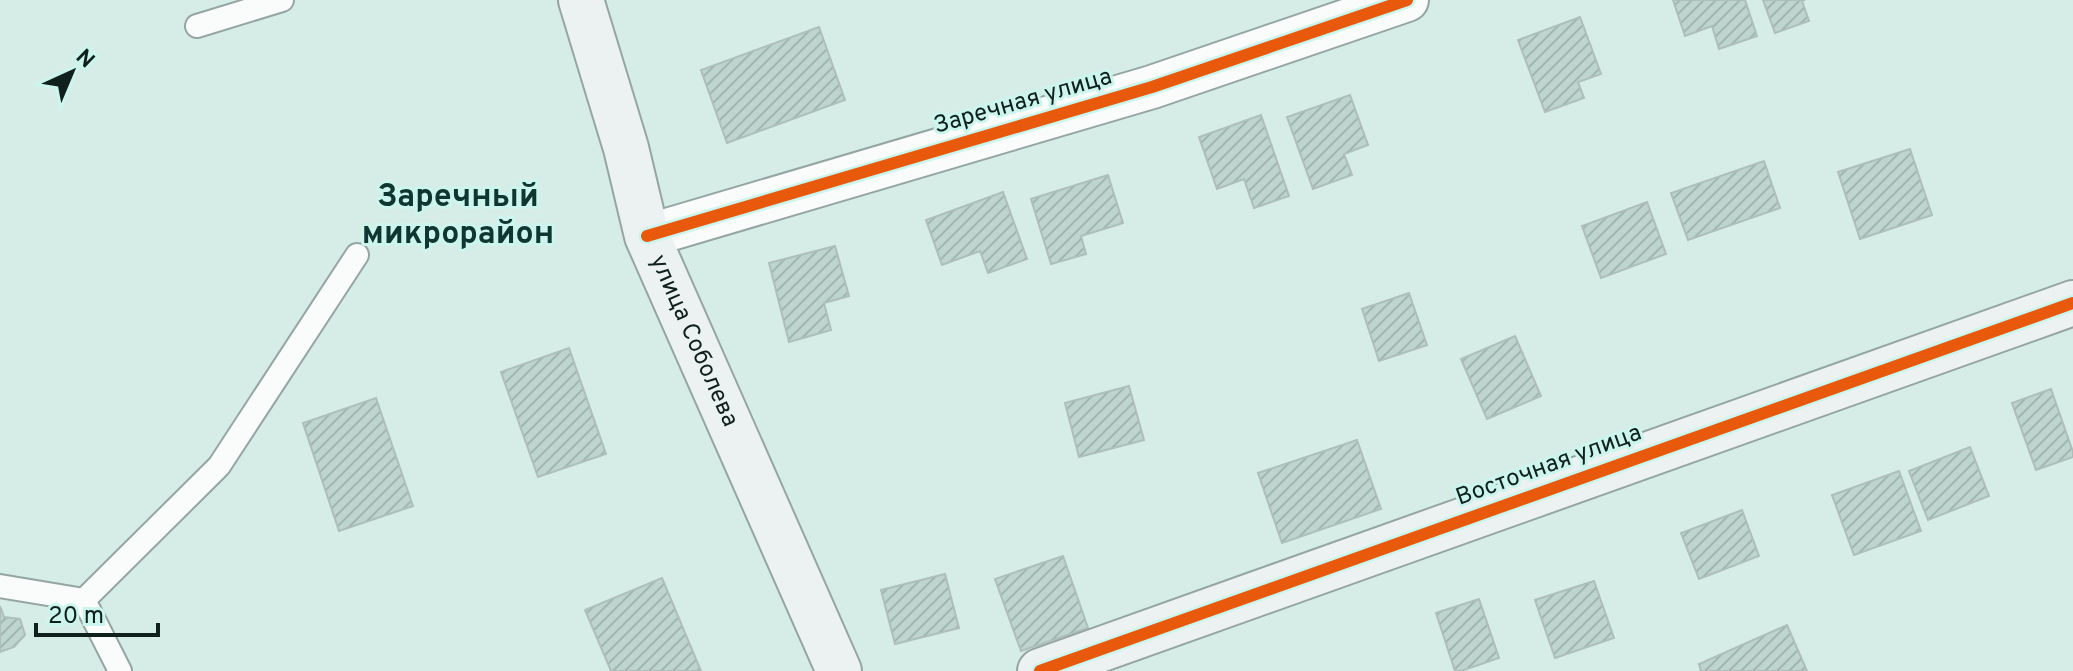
<svg xmlns="http://www.w3.org/2000/svg" width="2073" height="671" font-family="Overpass,sans-serif">
	<style>
		.building { fill: url(#building-hatch); stroke: #adbebb; stroke-width: 2 }
		.lines { fill: none; stroke-linecap: round; stroke-linejoin: round }
		.lane-casing { stroke: #95a6a2; stroke-width: 26 }
		.street-casing { stroke: #95a6a2; stroke-width: 46 }
		.secondary-casing { stroke: #95a6a2; stroke-width: 48 }
		.lane { stroke: #f9fcfb; stroke-width: 22 }
		.street { stroke: #f9fcfb; stroke-width: 42 }
		.secondary { stroke: #ebf2f1; stroke-width: 44 }
		.cycleway-casing { stroke: #ccf6ed; stroke-width: 17 }
		.cycleway { stroke: #e8590c; stroke-width: 12 }
		.labels { text-anchor: middle; dominant-baseline: central; stroke-width: 6; stroke-linejoin: round; paint-order: stroke }
		.street-label { font-size: 24px; fill: #10201d; stroke: #ccf6ed }
		.district-label { font-size: 32px; font-weight: bold; fill: #0f3630; stroke: #ccf6ed }
	</style>
	<defs>
		<pattern id="building-hatch" width="6" height="6" patternUnits="userSpaceOnUse" patternTransform="scale(2)"><rect width="6" height="6" fill="#bdd4cf"/><path d="M-1 1l2-2M0 6l6-6M5 7l2-2" fill="none" stroke="#a1b6b1"/></pattern>
	</defs>
	<rect width="100%" height="100%" fill="#d6ece7"/>
	<path class="building" d="M 1673,0 L 1745,0 L 1757,36 L 1719,49 L 1712,26 L 1685,36 Z
		M 1763,0 L 1805,0 L 1802,1 L 1809,21 L 1775,33 Z
		M 1580,17 L 1601,74 L 1578,82 L 1584,98 L 1545,112 L 1518,40 Z
		M 819,27 L 845,100 L 727,143 L 701,70 Z
		M 1350,95 L 1368,145 L 1344,154 L 1352,175 L 1313,189 L 1287,117 Z
		M 1261,115 L 1289,196 L 1254,208 L 1244,179 L 1217,189 L 1199,137 Z
		M 1910,149 L 1932,215 L 1860,239 L 1838,172 Z
		M 1764,161 L 1780,208 L 1688,240 L 1671,193 Z
		M 1108,175 L 1123,223 L 1081,236 L 1086,254 L 1051,264 L 1031,199 Z
		M 1003,192 L 1027,259 L 988,273 L 980,251 L 942,265 L 926,220 Z
		M 1647,202 L 1666,254 L 1601,278 L 1582,226 Z
		M 835,246 L 849,296 L 824,303 L 831,330 L 789,342 L 769,263 Z
		M 1409,293 L 1427,345 L 1379,361 L 1362,309 Z
		M 1515,336 L 1541,396 L 1487,419 L 1461,359 Z
		M 569,348 L 606,454 L 538,477 L 501,372 Z
		M 1129,386 L 1144,440 L 1079,457 L 1065,403 Z
		M 2051,389 L 2073,452 L 2073,457 L 2036,470 L 2012,403 Z
		M 376,398 L 413,506 L 339,531 L 303,423 Z
		M 1357,440 L 1381,509 L 1282,543 L 1258,473 Z
		M 1970,447 L 1989,496 L 1928,520 L 1909,471 Z
		M 1899,471 L 1921,531 L 1854,555 L 1832,495 Z
		M 1742,510 L 1759,556 L 1699,579 L 1681,533 Z
		M 1063,556 L 1088,628 L 1021,651 L 995,579 Z
		M 945,574 L 959,628 L 895,644 L 881,590 Z
		M 662,578 L 701,671 L 611,671 L 585,610 Z
		M 1594,581 L 1614,638 L 1555,658 L 1535,600 Z
		M 1479,599 L 1499,658 L 1461,671 L 1455,671 L 1436,613 Z
		M 0,606 L 4,617 L 20,619 L 25,635 L 14,647 L 0,652 Z
		M 1787,625 L 1807,671 L 1701,671 L 1699,664 Z"/>
	<g class="lines">
		<g class="lane-casing">
			<path id="lane" d="M 197,26 L 282,0
				M 0,586 L 84,600 L 219,466 L 357,255
				M 84,600 L 120,671"/>
		</g>
		<g class="street-casing">
			<path id="street" d="M 647,236 L 1152,87 L 1407,0"/>
		</g>
		<g class="secondary-casing">
			<g id="secondary">
				<path id="s1" d="M 581,0 L 626,148 L 647,236 L 839,671"/>
				<path d="M 1040,671 L 2073,303"/>
			</g>
		</g>
		<use href="#lane" class="lane"/>
		<use href="#street" class="street"/>
		<use href="#secondary" class="secondary"/>
		<g class="cycleway-casing">
			<path id="cycleway" d="M 647,236 L 1152,87 L 1407,0
				M 1040,671 L 2073,303"/>
		</g>
		<use href="#cycleway" class="cycleway"/>
	</g>
	<g class="labels">
		<g class="street-label">
			<text transform="translate(1023 102) rotate(-16)">Заречная улица</text>
			<text stroke="none"><textPath href="#s1" startOffset="360">улица Соболева</textPath></text>
			<text transform="translate(1549 466) rotate(-20)">Восточная улица</text>
		</g>
		<g class="district-label">
			<text x="458" y="198">Заречный<tspan x="458" dy="37">микрорайон</tspan></text>
		</g>
	</g>
	<g transform="translate(72 72) rotate(44)" stroke="#ccf6ed" stroke-width="6" paint-order="stroke">
	<path d="M0-6L14 30L0 20L-14 30Z" fill="#10201d"/>
	<text y="-12" font-size="22" font-weight="bold" text-anchor="middle" fill="#10201d">N</text>
	</g>
	<path d="M36 623v12h122v-12" fill="none" stroke="#10201d" stroke-width="4"/>
	<text x="48" y="623" font-size="24" fill="#10201d" stroke="#ccf6ed" stroke-width="6" paint-order="stroke">20 m</text>
</svg>
